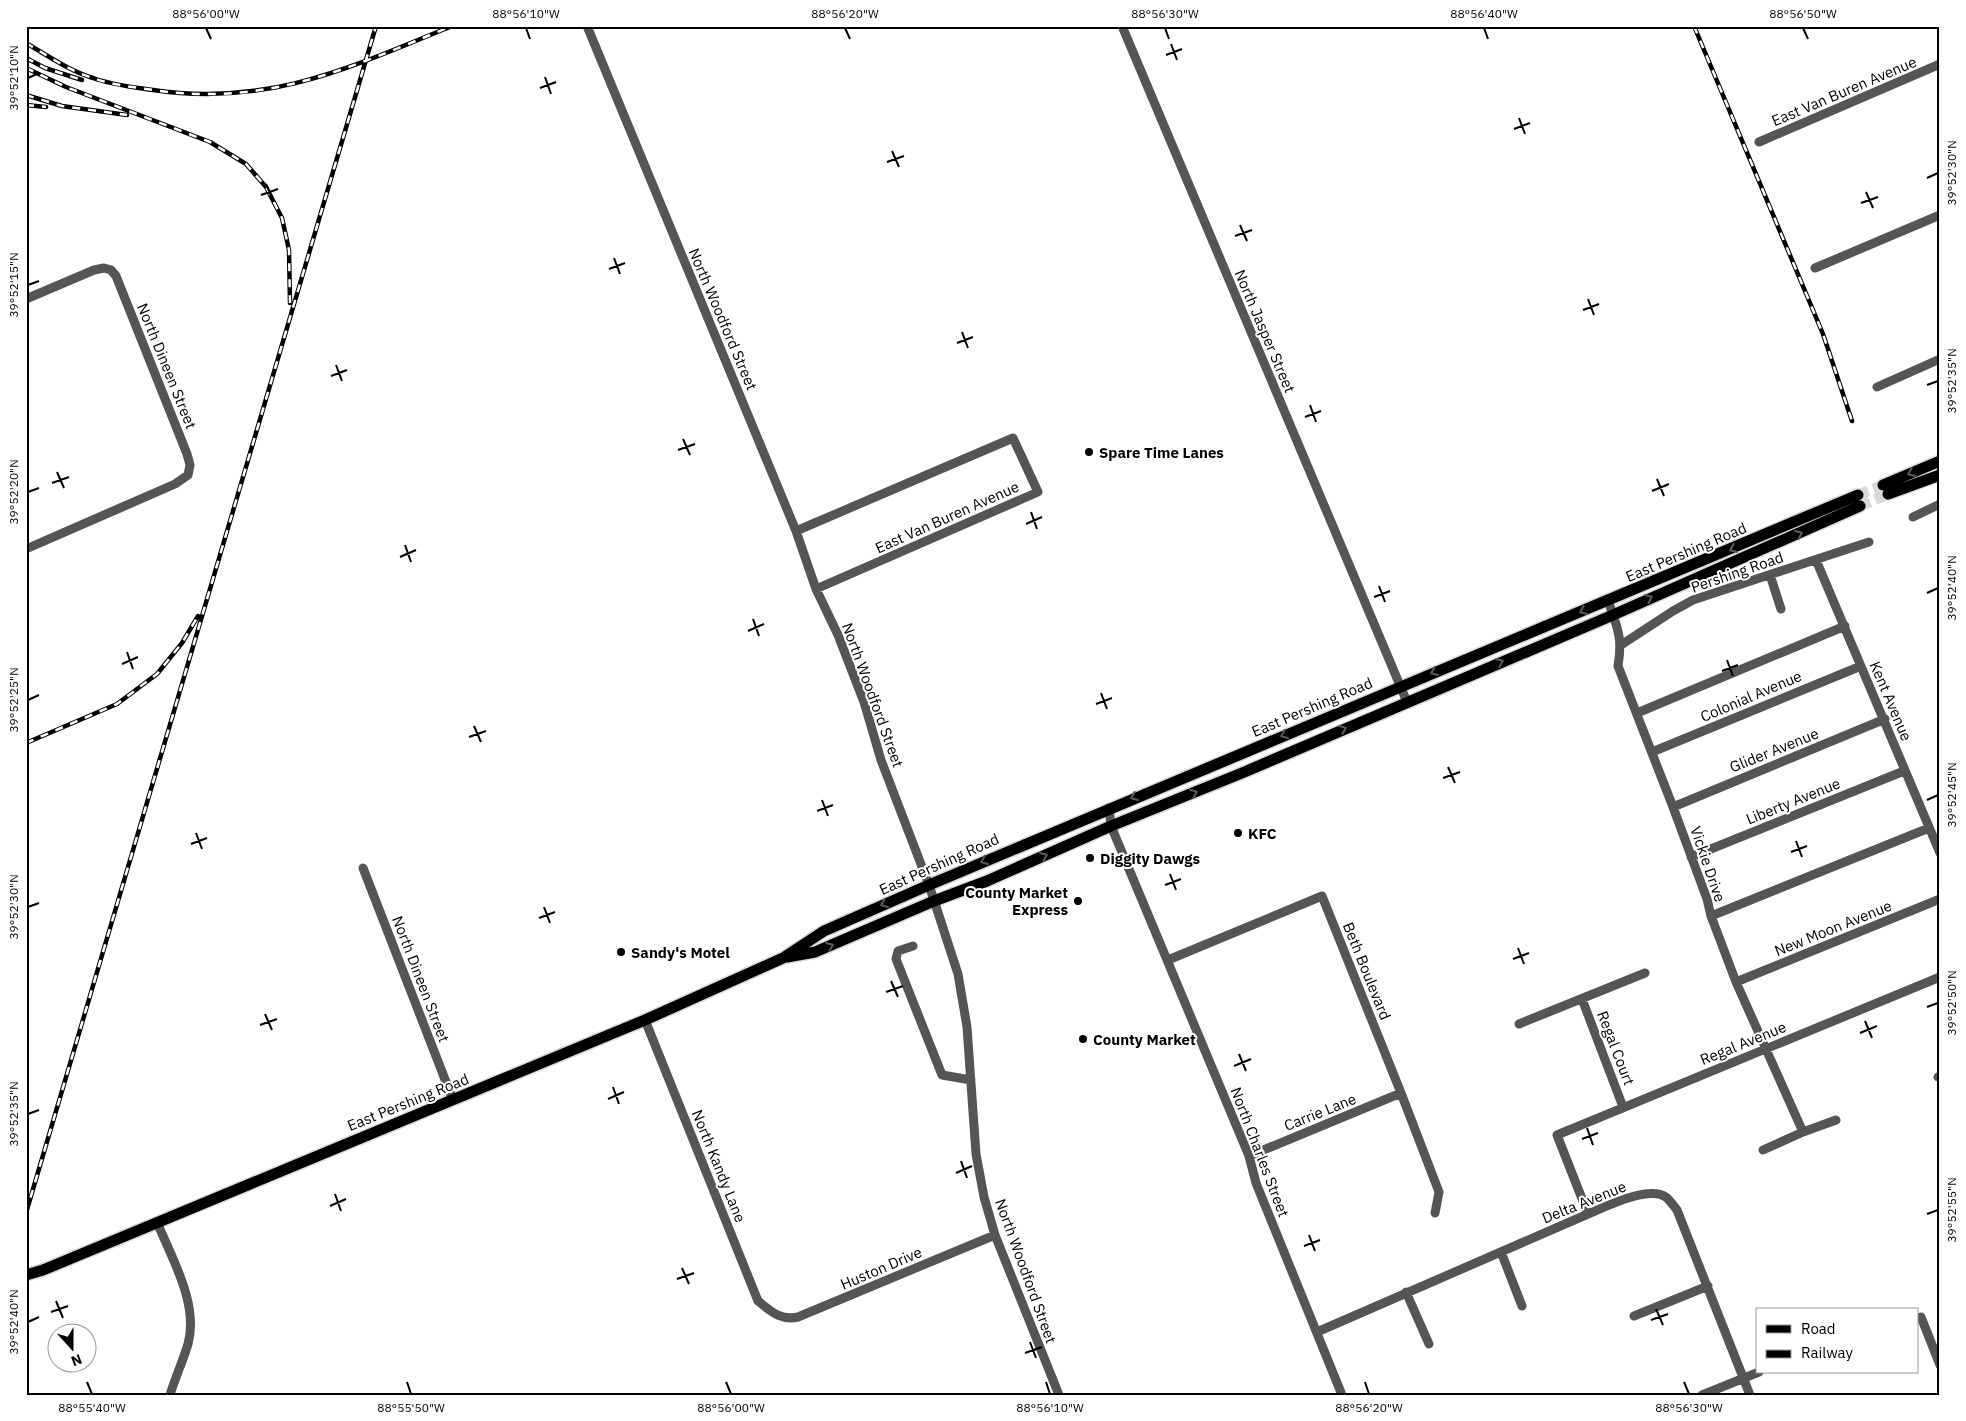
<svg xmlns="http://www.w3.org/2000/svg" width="1966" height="1421" font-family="'IBM Plex Sans',sans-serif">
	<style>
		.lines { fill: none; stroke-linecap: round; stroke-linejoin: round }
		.major-tunnel { stroke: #d9d9d9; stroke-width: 11; stroke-dasharray: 11 5.5; stroke-linecap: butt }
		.major-casing { stroke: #dbdbdb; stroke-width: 14 }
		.minor { stroke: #555; stroke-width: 9 }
		.major { stroke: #000; stroke-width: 11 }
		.rail-casing { stroke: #000; stroke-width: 4.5 }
		.rail { stroke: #fff; stroke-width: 2.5; stroke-dasharray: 8; stroke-linecap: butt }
		.oneway { stroke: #595959 }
		.ticks { fill: none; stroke: #000; stroke-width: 2 }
		.poi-dot { fill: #000; stroke: #fff; stroke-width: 2 }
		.labels { text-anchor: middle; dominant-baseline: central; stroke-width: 4; stroke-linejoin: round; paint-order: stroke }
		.street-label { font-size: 15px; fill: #000; stroke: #fff }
		.poi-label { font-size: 15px; font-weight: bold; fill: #000; stroke: #fff; text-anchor: start }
		.neatline { fill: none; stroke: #000; stroke-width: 2 }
		.ticks-label { font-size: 12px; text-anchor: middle; fill: #000 }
	</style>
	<rect width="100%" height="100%" fill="#fff"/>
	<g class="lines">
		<path class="major-tunnel" d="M 1858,495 L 1883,485
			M 1860,506 L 1888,494"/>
		<g class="major-casing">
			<path id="major" d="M 1883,485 L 1940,461
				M 1888,494 L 1940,475
				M 787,957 L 815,952 L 934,901 L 987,881 L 1111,826 L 1242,773 L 1613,615 L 1860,506
				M 26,1275 L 43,1270 L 645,1020 L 783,958 L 824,931 L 929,885 L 1858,495"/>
		</g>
		<path class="minor" d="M 587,26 L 796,531 L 816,589 L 838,635 L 864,702 L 881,760 L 929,885 L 958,974 L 967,1027 L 976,1154 L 984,1197 L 995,1235 L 1059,1395
			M 1122,26 L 1407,702
			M 1759,142 L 1940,64
			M 1815,268 L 1940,215
			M 26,299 L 94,270 L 104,268 L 111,270 L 116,276 L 187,454 L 190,465 L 188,475 L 175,484 L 26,549
			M 1877,387 L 1940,359
			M 1913,517 L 1940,504
			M 796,531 L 1013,438 L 1038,492 L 816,589
			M 1816,560 L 1940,853
			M 1770,575 L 1781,609
			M 1608,600 C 1617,628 1623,636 1618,666 L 1673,807 L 1707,899 L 1711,916 L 1736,982 L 1803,1132
			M 1621,645 L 1673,611 L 1693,600 L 1869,542
			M 1637,713 L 1845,626
			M 1652,752 L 1861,666
			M 1673,807 L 1885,719
			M 1109,808 L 1111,826 L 1249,1156 L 1256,1183 L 1342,1395
			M 1691,857 L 1904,771
			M 363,868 L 453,1100
			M 1711,916 L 1929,828
			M 913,946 L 898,951 L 896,959 L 942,1075 L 971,1080
			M 1168,960 L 1322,896 L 1401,1093 L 1439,1192 L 1435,1213
			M 1736,982 L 1940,899
			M 1582,999 L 1623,1107
			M 645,1020 L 758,1301 C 771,1311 780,1321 798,1317 L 995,1235
			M 1519,1024 L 1645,973
			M 1938,1077 L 1940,1076
			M 1763,1150 L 1803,1132 L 1836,1120
			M 1249,1156 L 1401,1093
			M 1588,1214 L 1557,1135 L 1940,977
			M 157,1222 C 172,1259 199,1304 188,1344 C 183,1361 175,1378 170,1395
			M 1501,1252 L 1522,1306
			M 1406,1292 L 1429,1344
			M 1634,1316 L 1708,1286
			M 1921,1317 L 1940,1365
			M 1317,1332 L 1588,1214 C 1605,1207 1650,1184 1667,1198 C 1670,1201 1674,1206 1677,1210 L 1750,1395
			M 1702,1395 L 1759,1372"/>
		<use href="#major" class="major"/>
		<g class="rail-casing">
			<path id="rail" d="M 1694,26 L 1823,334 L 1852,421
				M 26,43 C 48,56 70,71 93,78 C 112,85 133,87 153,90 C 268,107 349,68 452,26
				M 26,58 L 45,68 L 82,80
				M 26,68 L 66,87 L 210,142 L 246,164 L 266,187 L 282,218 L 289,250 L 290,303
				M 26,95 L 62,106 L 127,115
				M 26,105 L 46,107
				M 26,743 L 117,704 L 157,674 L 182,643 L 198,616
				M 26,1213 L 376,26"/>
		</g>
		<use href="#rail" class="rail"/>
	</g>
	<defs><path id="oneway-chevron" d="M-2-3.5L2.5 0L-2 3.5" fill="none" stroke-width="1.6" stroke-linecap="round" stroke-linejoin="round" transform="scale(1.25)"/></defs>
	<g class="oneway">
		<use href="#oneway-chevron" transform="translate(1911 473) rotate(157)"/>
		<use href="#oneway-chevron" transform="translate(1799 534) rotate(-24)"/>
		<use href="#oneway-chevron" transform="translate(1733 549) rotate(157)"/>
		<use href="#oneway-chevron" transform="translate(1649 598) rotate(-24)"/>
		<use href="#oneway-chevron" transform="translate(1583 611) rotate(157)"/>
		<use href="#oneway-chevron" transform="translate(1500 662) rotate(-23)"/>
		<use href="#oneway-chevron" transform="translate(1434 672) rotate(157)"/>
		<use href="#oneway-chevron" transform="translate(1343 729) rotate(-23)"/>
		<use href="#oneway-chevron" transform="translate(1284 735) rotate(157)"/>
		<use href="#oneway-chevron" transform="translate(1194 793) rotate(-22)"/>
		<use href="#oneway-chevron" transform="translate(1134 797) rotate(157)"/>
		<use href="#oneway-chevron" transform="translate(1044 856) rotate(-24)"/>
		<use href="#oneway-chevron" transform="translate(984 861) rotate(157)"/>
		<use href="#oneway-chevron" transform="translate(884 904) rotate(156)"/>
		<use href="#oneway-chevron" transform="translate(830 946) rotate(-23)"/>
	</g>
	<path class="ticks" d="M 206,28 L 211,39M 526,28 L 530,39M 845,28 L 850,39M 1165,28 L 1169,39M 1484,28 L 1488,39M 1803,28 L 1808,39M 1171,44 L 1177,60M 1166,55 L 1182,49M 545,77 L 551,94M 28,78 L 39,73M 540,88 L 556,82M 1519,118 L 1525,134M 1514,129 L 1530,123M 892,151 L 899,167M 887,162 L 904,156M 1927,178 L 1938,173M 266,184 L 273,200M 1866,192 L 1873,208M 261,195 L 278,189M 1861,203 L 1878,197M 1240,225 L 1247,241M 1235,236 L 1252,230M 614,258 L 620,274M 609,269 L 625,263M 28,285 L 39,281M 1588,299 L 1594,315M 1583,310 L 1599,304M 962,332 L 968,348M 957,343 L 973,337M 336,365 L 342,381M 331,376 L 347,370M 1927,385 L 1938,381M 1310,405 L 1316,422M 1305,417 L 1321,411M 683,439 L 690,455M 678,450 L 695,444M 57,472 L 64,488M 1657,479 L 1664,496M 52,483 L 69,477M 1652,491 L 1669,484M 28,492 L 39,488M 1031,512 L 1037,529M 1026,524 L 1042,517M 405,545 L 411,562M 400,557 L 416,550M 1379,586 L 1385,602M 1927,593 L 1938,588M 1374,597 L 1390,591M 753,619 L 759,636M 748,631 L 764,624M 127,652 L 133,669M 1727,660 L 1733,676M 122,664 L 138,657M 1722,671 L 1738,665M 1101,693 L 1107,709M 28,700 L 39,695M 1096,704 L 1112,698M 474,726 L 481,742M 469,737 L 486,731M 1448,767 L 1455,783M 1443,778 L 1460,772M 822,800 L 828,816M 1927,800 L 1938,795M 817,811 L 833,805M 196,833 L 202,849M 1796,841 L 1802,857M 191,844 L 207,838M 1791,852 L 1807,846M 1170,874 L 1176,890M 1165,885 L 1181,879M 28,907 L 39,903M 544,907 L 550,923M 539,918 L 555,912M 1518,948 L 1524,964M 1513,959 L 1529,953M 891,981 L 898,997M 886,992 L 903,986M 1927,1007 L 1938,1003M 265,1014 L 272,1030M 1865,1021 L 1872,1038M 260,1025 L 277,1019M 1860,1033 L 1877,1026M 1239,1054 L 1246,1071M 1234,1066 L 1251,1059M 613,1087 L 619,1104M 608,1099 L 624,1092M 28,1114 L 39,1110M 1587,1128 L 1593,1145M 1582,1139 L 1598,1133M 961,1161 L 967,1178M 956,1173 L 972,1166M 335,1194 L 341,1211M 330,1206 L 346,1199M 1927,1214 L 1938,1210M 1309,1235 L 1315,1251M 1304,1246 L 1320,1240M 682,1268 L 689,1284M 677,1279 L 694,1273M 56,1301 L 63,1318M 1656,1309 L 1663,1325M 51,1312 L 68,1306M 1651,1320 L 1668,1314M 28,1322 L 39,1317M 1030,1342 L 1036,1358M 1025,1353 L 1042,1347M 87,1382 L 92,1394M 407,1382 L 411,1394M 726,1382 L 731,1394M 1046,1382 L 1050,1394M 1365,1382 L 1369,1394M 1684,1382 L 1689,1394"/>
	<g class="poi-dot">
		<circle cx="1089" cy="452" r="5"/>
		<circle cx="1238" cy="833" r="5"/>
		<circle cx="1090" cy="858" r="5"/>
		<circle cx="1078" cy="901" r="5"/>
		<circle cx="621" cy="952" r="5"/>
		<circle cx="1083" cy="1039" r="5"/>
	</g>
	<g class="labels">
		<g class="street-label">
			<text transform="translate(1844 91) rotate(-23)">East Van Buren Avenue</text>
			<text transform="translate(723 319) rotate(67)">North Woodford Street</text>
			<text transform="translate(1265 331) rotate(67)">North Jasper Street</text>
			<text transform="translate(167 366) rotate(68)">North Dineen Street</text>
			<text transform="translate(947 517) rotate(-24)">East Van Buren Avenue</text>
			<text transform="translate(1686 552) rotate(-23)">East Pershing Road</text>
			<text transform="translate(1737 572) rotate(-19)">Pershing Road</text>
			<text transform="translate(873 695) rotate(70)">North Woodford Street</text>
			<text transform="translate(1751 696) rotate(-23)">Colonial Avenue</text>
			<text transform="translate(1891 701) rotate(67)">Kent Avenue</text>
			<text transform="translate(1312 707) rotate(-23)">East Pershing Road</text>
			<text transform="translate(1774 750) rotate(-22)">Glider Avenue</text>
			<text transform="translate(1793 801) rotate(-22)">Liberty Avenue</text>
			<text transform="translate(939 864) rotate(-24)">East Pershing Road</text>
			<text transform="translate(1708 864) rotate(71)">Vickie Drive</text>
			<text transform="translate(1833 928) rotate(-22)">New Moon Avenue</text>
			<text transform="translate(1367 971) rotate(68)">Beth Boulevard</text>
			<text transform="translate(421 979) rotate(69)">North Dineen Street</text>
			<text transform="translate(1743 1043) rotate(-22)">Regal Avenue</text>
			<text transform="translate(1616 1048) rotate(69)">Regal Court</text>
			<text transform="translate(408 1102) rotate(-22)">East Pershing Road</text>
			<text transform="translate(1320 1112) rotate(-22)">Carrie Lane</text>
			<text transform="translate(1260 1152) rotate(69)">North Charles Street</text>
			<text transform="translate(719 1166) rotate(68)">North Kandy Lane</text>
			<text transform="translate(1584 1202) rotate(-22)">Delta Avenue</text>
			<text transform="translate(881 1268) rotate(-23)">Huston Drive</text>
			<text transform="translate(1026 1271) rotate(70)">North Woodford Street</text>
		</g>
		<g class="poi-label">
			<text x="1099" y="452">Spare Time Lanes</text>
			<text x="1248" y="833">KFC</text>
			<text x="1100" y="858">Diggity Dawgs</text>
			<text x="1068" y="892" text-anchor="end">County Market<tspan x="1068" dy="17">Express</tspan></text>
			<text x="631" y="952">Sandy's Motel</text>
			<text x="1093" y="1039">County Market</text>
		</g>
	</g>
	<rect width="1966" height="1421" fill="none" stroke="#ffffff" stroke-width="55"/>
	<rect x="1756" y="1308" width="162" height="65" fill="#ffffff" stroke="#999999"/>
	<rect x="1766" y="1325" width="25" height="8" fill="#000000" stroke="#999999"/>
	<text x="1801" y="1334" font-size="15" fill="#000000">Road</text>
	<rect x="1766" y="1350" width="25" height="8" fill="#000000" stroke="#999999"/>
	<text x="1801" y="1358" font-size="15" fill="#000000">Railway</text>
	<g transform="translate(72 1348) rotate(159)"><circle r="24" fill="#ffffff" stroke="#999999"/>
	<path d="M0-4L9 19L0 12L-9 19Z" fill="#000000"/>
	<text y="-8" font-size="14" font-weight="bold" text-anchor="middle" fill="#000000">N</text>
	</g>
	<rect x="28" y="28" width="1910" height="1366" class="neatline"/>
	<g class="ticks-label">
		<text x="206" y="18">88°56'00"W</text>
		<text x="526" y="18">88°56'10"W</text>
		<text x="845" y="18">88°56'20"W</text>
		<text x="1165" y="18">88°56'30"W</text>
		<text x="1484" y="18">88°56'40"W</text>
		<text x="1803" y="18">88°56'50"W</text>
		<text transform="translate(14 78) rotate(-90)" y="4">39°52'10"N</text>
		<text transform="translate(1952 173) rotate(-90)" y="4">39°52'30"N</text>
		<text transform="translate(14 285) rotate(-90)" y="4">39°52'15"N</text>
		<text transform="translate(1952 381) rotate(-90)" y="4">39°52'35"N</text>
		<text transform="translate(14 492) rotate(-90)" y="4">39°52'20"N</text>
		<text transform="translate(1952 588) rotate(-90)" y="4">39°52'40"N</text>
		<text transform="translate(14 700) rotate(-90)" y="4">39°52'25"N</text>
		<text transform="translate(1952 795) rotate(-90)" y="4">39°52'45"N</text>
		<text transform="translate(14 907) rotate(-90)" y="4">39°52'30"N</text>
		<text transform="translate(1952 1003) rotate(-90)" y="4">39°52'50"N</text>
		<text transform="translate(14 1114) rotate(-90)" y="4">39°52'35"N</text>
		<text transform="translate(1952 1210) rotate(-90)" y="4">39°52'55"N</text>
		<text transform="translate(14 1322) rotate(-90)" y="4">39°52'40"N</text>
		<text x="92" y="1412">88°55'40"W</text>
		<text x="411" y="1412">88°55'50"W</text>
		<text x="731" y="1412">88°56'00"W</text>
		<text x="1050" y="1412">88°56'10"W</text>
		<text x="1369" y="1412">88°56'20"W</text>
		<text x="1689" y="1412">88°56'30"W</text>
	</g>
</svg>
